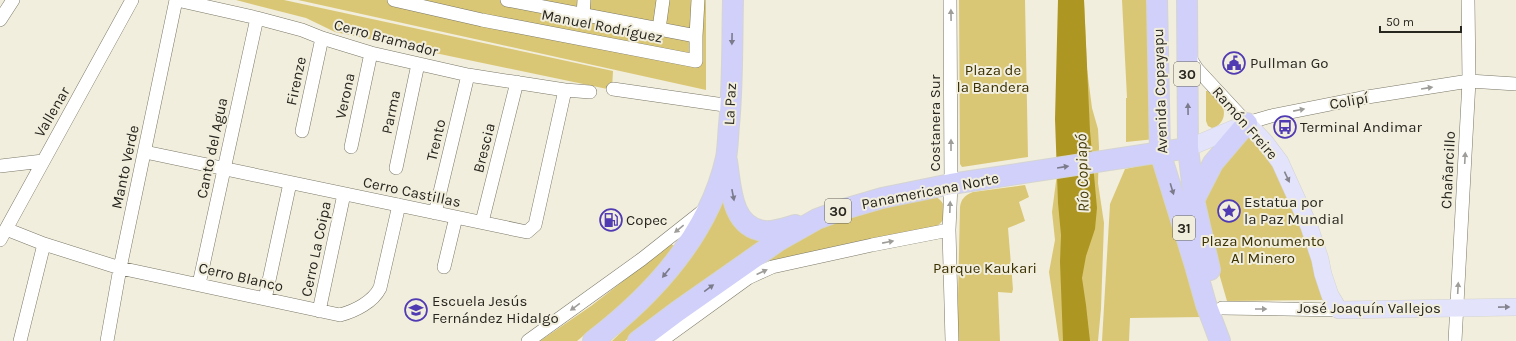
<svg xmlns="http://www.w3.org/2000/svg" width="1516" height="341" font-family="Karla,sans-serif">
	<style>
		.green { fill: #dac775 }
		.water { fill: #ae9622 }
		.lines { fill: none; stroke-linecap: round; stroke-linejoin: round }
		.minor-casing { stroke: #7b7868; stroke-width: 14 }
		.major-casing { stroke: #d4d4d2; stroke-width: 18 }
		.highway-casing { stroke: #d4d4d2; stroke-width: 22 }
		.minor { stroke: #fff; stroke-width: 13 }
		.major { stroke: #e3e3fc; stroke-width: 17 }
		.highway { stroke: #d0d0fa; stroke-width: 20 }
		.oneway { fill: #9e9d9a }
		.oneway2 { fill: #7c7b8c }
		.oneway3 { fill: #85848e }
		.labels { text-anchor: middle; dominant-baseline: central; stroke-width: 4; stroke-linejoin: round; paint-order: stroke }
		.shield { fill: #f2eedd; stroke: #646258; stroke-width: 1 }
		.shield-label { font-size: 14px; font-weight: bold; fill: #27261f }
		.street-label { font-size: 15px; fill: #27261f; stroke: #f2eedd }
		.poi-label { font-size: 15px; fill: #27261f; stroke: #f2eedd; text-anchor: start }
		.park-label { font-size: 15px; fill: #3a3000; stroke: #f2eedd }
		.water-label { font-size: 16px; font-style: italic; fill: #413707; stroke: #f2eedd }
	</style>
	<rect width="100%" height="100%" fill="#f2eedd"/>
	<path class="green" d="M 236,0 L 284,0 L 613,71 L 612,90 L 335,32 L 306,18 Z
		M 298,0 L 706,0 L 706,90 Z
		M 959,0 L 1025,0 L 1028,157 L 962,167 L 960,164 Z
		M 1058,0 L 1084,0 L 1087,69 L 1092,108 L 1098,129 L 1099,147 L 1098,183 L 1104,223 L 1101,309 L 1098,341 L 1059,341 L 1049,272 L 1055,240 L 1052,212 L 1060,151 Z
		M 1122,0 L 1152,0 L 1155,139 L 1126,142 L 1126,98 L 1127,98 Z
		M 1206,91 L 1208,91 C 1212,96 1218,100 1222,105 C 1227,115 1222,126 1212,128 L 1208,126 L 1206,121 Z
		M 1249,136 L 1269,155 L 1290,191 L 1329,298 L 1321,300 L 1227,301 L 1211,246 L 1201,199 L 1209,177 Z
		M 1158,162 L 1203,317 L 1130,318 L 1129,341 L 1102,341 L 1110,204 L 1125,169 Z
		M 1025,185 L 1029,197 L 1019,202 L 1025,221 L 1008,228 L 1013,289 L 1012,293 L 998,292 L 1000,341 L 957,341 L 960,207 C 961,199 965,195 973,192 Z
		M 722,186 L 724,203 L 726,210 L 772,236 L 752,248 L 625,341 L 612,341 L 653,302 L 681,267 Z
		M 934,196 C 947,201 949,218 937,226 L 749,270 L 780,247 L 843,216 Z
		M 671,244 L 676,247 L 640,289 L 577,341 L 540,341 L 591,306 Z"/>
	<path class="water" d="M 1058,0 L 1084,0 L 1090,131 L 1097,208 L 1095,229 L 1086,256 L 1082,278 L 1086,305 L 1090,341 L 1063,341 L 1060,262 L 1061,235 L 1058,203 L 1055,119 Z"/>
	<g class="lines">
		<g class="minor-casing">
			<path id="minor" d="M 177,0 L 257,18 L 302,30 L 322,38 L 371,53 L 468,75 L 565,90 L 590,92
				M 394,0 L 482,20 L 696,61 L 696,36 L 698,0
				M 507,0 L 696,36
				M 950,0 L 951,184 L 949,230 L 952,341
				M 583,15 L 584,0
				M 0,20 L 13,0
				M 659,29 L 663,0
				M 1188,55 L 1197,69 L 1247,123 L 1271,116 L 1361,98 L 1469,81 L 1516,84
				M 613,89 L 731,106
				M 302,131 L 322,38
				M 351,147 L 371,53
				M 145,152 L 527,232 L 535,225 L 565,90
				M 0,166 L 43,161
				M 396,168 L 418,64
				M 435,213 L 468,75
				M 482,222 L 517,82
				M 6,229 L 44,244 L 120,268 L 340,315 C 355,311 373,302 380,288 L 399,205
				M 0,240 L 132,0
				M 444,267 L 456,217
				M 199,284 L 257,18
				M 265,299 L 290,183
				M 1222,308 L 1339,310
				M 319,311 L 344,194
				M 20,341 L 44,244
				M 107,341 L 120,268 L 176,0
				M 528,341 L 642,259 L 704,210
				M 661,341 L 748,278 L 772,267 L 872,245 L 949,230
				M 1455,341 L 1469,81 L 1468,0"/>
		</g>
		<g class="major-casing">
			<path id="major" d="M 1188,148 L 1247,123 L 1265,142 L 1280,162 L 1309,226 L 1320,259 L 1323,274 L 1330,295 L 1339,310 L 1516,307"/>
		</g>
		<g class="highway-casing">
			<path id="highway" d="M 1157,0 L 1160,152 L 1195,265 L 1206,304 L 1220,341
				M 1187,0 L 1188,148 L 1194,200 L 1210,270
				M 727,161 C 731,187 731,227 764,231 C 774,232 785,228 795,225
				M 1194,200 L 1213,163 L 1247,123
				M 593,341 C 653,295 709,234 726,158 C 728,147 728,135 729,125 C 733,83 732,41 733,0
				M 638,341 L 678,311 L 778,241 L 817,219 L 841,210 L 882,198 L 951,184 L 1188,148"/>
		</g>
		<use href="#minor" class="minor"/>
		<use href="#major" class="major"/>
		<use href="#highway" class="highway"/>
	</g>
	<defs><path id="oneway-solid" d="M-6-.8H1V-3.2L6.5 0L1 3.2V.8H-6Z"/></defs>
	<g class="oneway">
		<use href="#oneway-solid" transform="translate(951 15) rotate(-91)"/>
		<use href="#oneway-solid" transform="translate(1427 88) rotate(-9)"/>
		<use href="#oneway-solid" transform="translate(1299 110) rotate(-11)"/>
		<use href="#oneway-solid" transform="translate(951 145) rotate(-90)"/>
		<use href="#oneway-solid" transform="translate(1465 158) rotate(-87)"/>
		<use href="#oneway-solid" transform="translate(950 207) rotate(-88)"/>
		<use href="#oneway-solid" transform="translate(679 229) rotate(141)"/>
		<use href="#oneway-solid" transform="translate(888 242) rotate(-11)"/>
		<use href="#oneway-solid" transform="translate(762 272) rotate(-25)"/>
		<use href="#oneway-solid" transform="translate(1458 288) rotate(-87)"/>
		<use href="#oneway-solid" transform="translate(575 307) rotate(144)"/>
		<use href="#oneway-solid" transform="translate(1261 309)"/>
	</g>
	<g class="oneway2">
		<use href="#oneway-solid" transform="translate(732 39) rotate(91)"/>
		<use href="#oneway-solid" transform="translate(1188 109) rotate(-91)"/>
		<use href="#oneway-solid" transform="translate(1063 167) rotate(-9)"/>
		<use href="#oneway-solid" transform="translate(1172 189) rotate(73)"/>
		<use href="#oneway-solid" transform="translate(733 195) rotate(79)"/>
		<use href="#oneway-solid" transform="translate(666 273) rotate(129)"/>
		<use href="#oneway-solid" transform="translate(709 288) rotate(-36)"/>
	</g>
	<g class="oneway3">
		<use href="#oneway-solid" transform="translate(1287 177) rotate(65)"/>
		<use href="#oneway-solid" transform="translate(1504 307) rotate(-1)"/>
	</g>
	<defs>
		<g id="civic-ring" transform="scale(1.15)"><circle r="9.5" fill="#f2eedd" stroke="#503bb3" stroke-width="1.5"/><path d="M-.6-6.5H3V-4.5H.6V-3L4-1V1h2V6H-6V1h2V-1L-.6-3ZM-1.2 2.5V6h2.4V2.5Z" fill="#503bb3"/></g>
		<g id="bus-ring" transform="scale(1.15)"><circle r="9.5" fill="#f2eedd" stroke="#503bb3" stroke-width="1.5"/><path d="M-5-6H5V4H4V6H2V4H-2V6H-4V4H-5ZM-3.5-4V0h7V-4ZM-3.5 1.2v1.5H-2V1.2ZM2 1.2v1.5H3.5V1.2Z" fill="#503bb3"/></g>
		<g id="sight-ring" transform="scale(1.15)"><circle r="9.5" fill="#f2eedd" stroke="#503bb3" stroke-width="1.5"/><path d="M0-6L1.8-2.2L6-1.7L2.9 1.2L3.7 5.4L0 3.3L-3.7 5.4L-2.9 1.2L-6-1.7L-1.8-2.2Z" fill="#503bb3"/></g>
		<g id="fuel-ring" transform="scale(1.15)"><circle r="9.5" fill="#f2eedd" stroke="#503bb3" stroke-width="1.5"/><path d="M-5.5-6h7V0h2V4h1.3V-2.5L3-4.5l.8-.8L6-3V5H2.5V1h-1V6h-7ZM-4.2-4.7v3.2H.2V-4.7Z" fill="#503bb3"/></g>
		<g id="school-ring" transform="scale(1.15)"><circle r="9.5" fill="#f2eedd" stroke="#503bb3" stroke-width="1.5"/><path d="M0-5L7-2L0 1L-7-2ZM-4 1L0 2.5L4 1V4Q0 6-4 4Z" fill="#503bb3"/></g>
	</defs>
	<g fill-rule="evenodd">
		<use href="#civic-ring" x="1234" y="63"/>
		<use href="#bus-ring" x="1285" y="127"/>
		<use href="#sight-ring" x="1229" y="211"/>
		<use href="#fuel-ring" x="611" y="220"/>
		<use href="#school-ring" x="416" y="310"/>
	</g>
	<g class="labels">
		<g class="shield">
			<rect x="1174" y="62" width="26" height="24" rx="3"/>
			<rect x="825" y="199" width="26" height="24" rx="3"/>
			<rect x="1173" y="216" width="22" height="24" rx="3"/>
		</g>
		<g class="shield-label">
			<text x="1187" y="74">30</text>
			<text x="838" y="211">30</text>
			<text x="1184" y="228">31</text>
		</g>
		<g class="street-label">
			<text transform="translate(602 26) rotate(11)">Manuel Rodríguez</text>
			<text transform="translate(386 38) rotate(15)">Cerro Bramador</text>
			<text transform="translate(296 81) rotate(-78)">Firenze</text>
			<text transform="translate(1160 91) rotate(-92)">Avenida Copayapu</text>
			<text transform="translate(345 96) rotate(-78)">Verona</text>
			<text transform="translate(1349 101) rotate(-10)">Colipí</text>
			<text transform="translate(730 104) rotate(-87)">La Paz</text>
			<text transform="translate(52 112) rotate(-60)">Vallenar</text>
			<text transform="translate(391 112) rotate(-78)">Parma</text>
			<text transform="translate(935 123) rotate(-90)">Costanera Sur</text>
			<text transform="translate(1245 123) rotate(49)">Ramón Freire</text>
			<text transform="translate(436 140) rotate(-77)">Trento</text>
			<text transform="translate(212 148) rotate(-78)">Canto del Agua</text>
			<text transform="translate(484 148) rotate(-76)">Brescia</text>
			<text transform="translate(125 167) rotate(-78)">Manto Verde</text>
			<text transform="translate(1448 170) rotate(-87)">Chañarcillo</text>
			<text transform="translate(930 191) rotate(-11)">Panamericana Norte</text>
			<text transform="translate(412 192) rotate(12)">Cerro Castillas</text>
			<text transform="translate(316 249) rotate(-78)">Cerro La Coipa</text>
			<text transform="translate(241 277) rotate(13)">Cerro Blanco</text>
			<text x="1369" y="308">José Joaquín Vallejos</text>
		</g>
		<g class="poi-label">
			<text x="1250" y="63">Pullman Go</text>
			<text x="1300" y="127">Terminal Andimar</text>
			<text x="1244" y="202">Estatua por<tspan x="1244" dy="17">la Paz Mundial</tspan></text>
			<text x="626" y="220">Copec</text>
			<text x="432" y="301">Escuela Jesús<tspan x="432" dy="17">Fernández Hidalgo</tspan></text>
		</g>
		<g class="park-label">
			<text x="993" y="70">Plaza de<tspan x="993" dy="17">la Bandera</tspan></text>
			<text x="1263" y="241">Plaza Monumento<tspan x="1263" dy="17">Al Minero</tspan></text>
			<text x="985" y="268">Parque Kaukari</text>
		</g>
		<g class="water-label">
			<text transform="translate(1082 173) rotate(-92)">Río Copiapó</text>
		</g>
	</g>
	<path d="M1380 26v6h81v-6" fill="none" stroke="#27261f" stroke-width="2"/>
	<text x="1386" y="26" font-size="12" fill="#27261f" stroke="#f2eedd" stroke-width="3" paint-order="stroke">50 m</text>
</svg>
